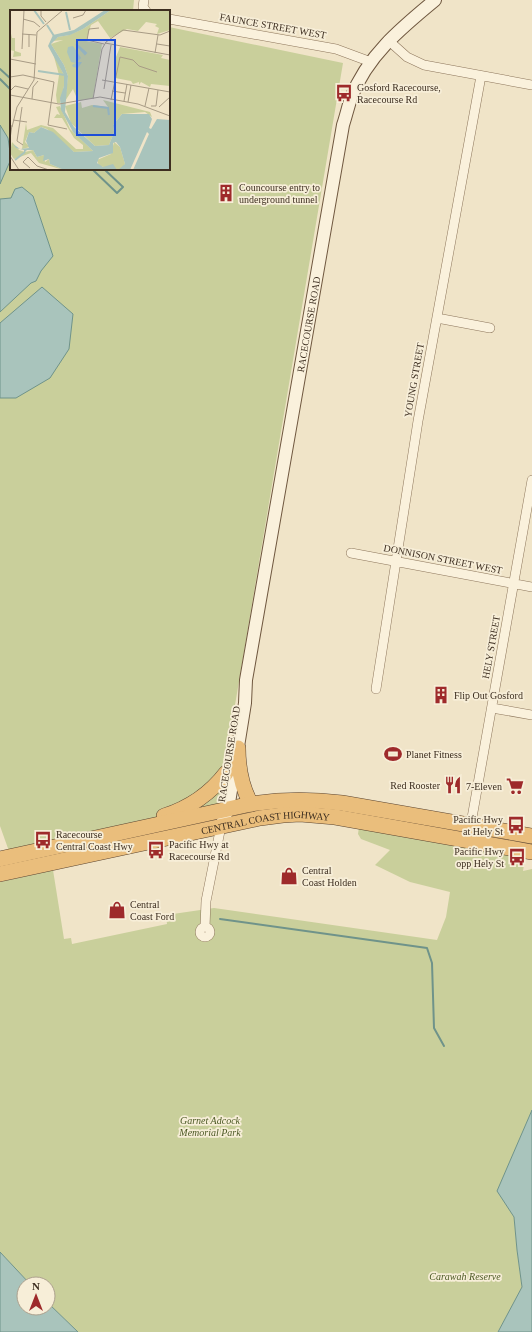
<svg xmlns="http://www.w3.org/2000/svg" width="532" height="1332" font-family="'Times New Roman',serif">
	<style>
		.green { fill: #c9cf9b }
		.water { fill: #a9c4bc; stroke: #6f938a }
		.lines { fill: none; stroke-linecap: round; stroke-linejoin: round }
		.stream { stroke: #6f938a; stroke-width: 2 }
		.minor-casing { stroke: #8d765c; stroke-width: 10 }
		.secondary-casing { stroke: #6f573f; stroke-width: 14 }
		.trunk-casing { stroke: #5b4430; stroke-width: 16 }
		.minor { stroke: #faf1dc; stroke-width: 9 }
		.secondary { stroke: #faf1dc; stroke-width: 12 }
		.trunk { stroke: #eabe7c; stroke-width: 15 }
		.labels { text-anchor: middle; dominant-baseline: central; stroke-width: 3.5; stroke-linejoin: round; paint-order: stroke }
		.street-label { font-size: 10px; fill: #3d2e20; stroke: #f7eed8 }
		.poi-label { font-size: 10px; fill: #3d2e20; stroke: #f7eed8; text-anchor: start }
		.park-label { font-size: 10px; font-style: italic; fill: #4d5a26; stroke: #f7eed8 }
		.inset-river { fill: none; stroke: #a9c4bc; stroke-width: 2 }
		.inset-road { fill: none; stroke: #a89b85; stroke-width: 1 }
		.view { fill: #1d4ed8; fill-opacity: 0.15; stroke: #1d4ed8; stroke-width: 2 }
		.inset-edge { fill: none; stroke: #3d2e20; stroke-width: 2 }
	</style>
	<rect width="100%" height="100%" fill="#f0e4c8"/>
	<path class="green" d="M 0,0 L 134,0 L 133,11 L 11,11 L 11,169 L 169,169 L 169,27 L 343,63 L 218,806 L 10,854 L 0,826 Z
		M 359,827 L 525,859 L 523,871 L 532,869 L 532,1110 L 498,1191 L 514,1217 L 517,1250 L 522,1288 L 498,1332 L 78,1332 L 48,1303 L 48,1284 L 30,1284 L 0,1252 L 0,882 L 53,870 L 64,939 L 71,938 L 72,944 L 167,924 L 166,915 L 214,908 L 437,940 L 446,917 L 450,892 L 410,882 L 375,865 L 390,850 L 361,839 L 358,834 Z"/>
	<path class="water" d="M 0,125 L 8,138 L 11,159 L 0,184 Z
		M 22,187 L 33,196 L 53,256 L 41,271 L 36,281 L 31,283 L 0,312 L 0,199 L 11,198 L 15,189 Z
		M 42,287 L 73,314 L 69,349 L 50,378 L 16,398 L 0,398 L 0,323 Z
		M 532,1110 L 532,1332 L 498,1332 L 522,1287 L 517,1250 L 514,1217 L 497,1191 Z
		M 0,1252 L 30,1284 L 24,1284 L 24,1308 L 48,1308 L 48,1303 L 78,1332 L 0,1332 Z"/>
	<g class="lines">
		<path class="stream" d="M 0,69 L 11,79
			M 0,79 L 11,90
			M 92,169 L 117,193 L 123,187 L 104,169
			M 220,919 L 427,948 L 432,963 L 434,1028 L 444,1046"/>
		<g class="minor-casing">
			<path id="minor" d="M 144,0 L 143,7 L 146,11
				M 169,19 L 336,49 L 371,62
				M 388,40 L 407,57 L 424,65 L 532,85
				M 437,318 L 490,328
				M 351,553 L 532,587
				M 376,689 L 418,421 L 481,76
				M 492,708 L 532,715
				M 470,829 L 532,480
				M 205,927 L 206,901 L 221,826
				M200 932a5 5 0 1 1 10 0a5 5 0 1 1-10 0Z"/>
		</g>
		<g class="secondary-casing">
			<g id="secondary">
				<path id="s1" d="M 221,826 L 228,809 L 245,703 L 246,680 L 343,125 C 346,116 348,107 351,98 C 367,56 401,28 435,0"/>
			</g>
		</g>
		<g class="trunk-casing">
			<g id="trunk">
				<path d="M 238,748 C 238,767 241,786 251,804"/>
				<path d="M 164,816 C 189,808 210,794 226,773"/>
				<path d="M 0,859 L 251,804 C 282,799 311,799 342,803 L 532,836"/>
				<path id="s2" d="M 0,874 L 260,818 L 283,815 L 300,814 L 335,817 L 532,852"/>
			</g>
		</g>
		<use href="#minor" class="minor"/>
		<use href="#secondary" class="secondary"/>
		<use href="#trunk" class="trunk"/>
	</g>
	<defs>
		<g id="bus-bare" transform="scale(1.38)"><path d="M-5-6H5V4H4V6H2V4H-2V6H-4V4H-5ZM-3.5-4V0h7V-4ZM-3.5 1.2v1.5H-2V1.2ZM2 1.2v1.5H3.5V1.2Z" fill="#9e2a2b" stroke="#f7eed8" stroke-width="2.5" paint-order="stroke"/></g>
		<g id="building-bare" transform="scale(1.38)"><path d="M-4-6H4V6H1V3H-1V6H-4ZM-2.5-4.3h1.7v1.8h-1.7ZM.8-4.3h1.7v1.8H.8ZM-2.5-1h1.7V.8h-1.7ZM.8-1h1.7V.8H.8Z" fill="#9e2a2b" stroke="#f7eed8" stroke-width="2.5" paint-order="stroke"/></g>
		<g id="stadium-bare" transform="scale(1.38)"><path d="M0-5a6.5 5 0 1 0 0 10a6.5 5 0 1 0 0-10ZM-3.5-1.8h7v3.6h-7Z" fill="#9e2a2b" stroke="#f7eed8" stroke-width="2.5" paint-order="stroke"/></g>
		<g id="restaurant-bare" transform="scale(1.38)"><path d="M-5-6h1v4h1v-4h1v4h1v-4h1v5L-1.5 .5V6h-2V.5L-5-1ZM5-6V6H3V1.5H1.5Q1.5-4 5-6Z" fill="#9e2a2b" stroke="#f7eed8" stroke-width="2.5" paint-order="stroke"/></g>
		<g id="supermarket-bare" transform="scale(1.38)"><path d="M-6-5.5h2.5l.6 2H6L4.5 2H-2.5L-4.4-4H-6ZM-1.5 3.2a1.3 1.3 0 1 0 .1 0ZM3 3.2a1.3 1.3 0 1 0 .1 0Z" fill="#9e2a2b" stroke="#f7eed8" stroke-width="2.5" paint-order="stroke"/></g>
		<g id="shop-bare" transform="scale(1.38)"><path d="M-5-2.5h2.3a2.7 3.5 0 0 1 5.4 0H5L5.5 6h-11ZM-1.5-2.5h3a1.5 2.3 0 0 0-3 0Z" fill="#9e2a2b" stroke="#f7eed8" stroke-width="2.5" paint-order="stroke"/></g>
	</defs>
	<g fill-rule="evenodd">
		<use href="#bus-bare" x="344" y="93"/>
		<use href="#building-bare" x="226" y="193"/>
		<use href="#building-bare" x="441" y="695"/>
		<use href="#stadium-bare" x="393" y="754"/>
		<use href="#restaurant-bare" x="453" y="785"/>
		<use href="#supermarket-bare" x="515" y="786"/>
		<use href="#bus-bare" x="516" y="825"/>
		<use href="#bus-bare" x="43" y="840"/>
		<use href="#bus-bare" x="156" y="850"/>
		<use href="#bus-bare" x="517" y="857"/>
		<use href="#shop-bare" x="289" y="876"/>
		<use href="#shop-bare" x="117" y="910"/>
	</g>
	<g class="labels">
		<g class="street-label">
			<text transform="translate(273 26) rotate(10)">FAUNCE STREET WEST</text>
			<text stroke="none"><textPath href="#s1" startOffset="510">RACECOURSE ROAD</textPath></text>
			<text transform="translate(414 380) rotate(-80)">YOUNG STREET</text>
			<text transform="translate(443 559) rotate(11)">DONNISON STREET WEST</text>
			<text transform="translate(491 647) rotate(-80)">HELY STREET</text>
			<text transform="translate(229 754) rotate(-81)">RACECOURSE ROAD</text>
			<text stroke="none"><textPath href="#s2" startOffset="271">CENTRAL COAST HIGHWAY</textPath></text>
		</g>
		<g class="poi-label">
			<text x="357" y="87">Gosford Racecourse,<tspan x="357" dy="12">Racecourse Rd</tspan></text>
			<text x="239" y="187">Councourse entry to<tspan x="239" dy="12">underground tunnel</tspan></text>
			<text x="454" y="695">Flip Out Gosford</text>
			<text x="406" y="754">Planet Fitness</text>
			<text x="440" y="785" text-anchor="end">Red Rooster</text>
			<text x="502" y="786" text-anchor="end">7-Eleven</text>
			<text x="503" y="819" text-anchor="end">Pacific Hwy<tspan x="503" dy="12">at Hely St</tspan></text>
			<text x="56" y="834">Racecourse<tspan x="56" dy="12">Central Coast Hwy</tspan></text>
			<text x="169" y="844">Pacific Hwy at<tspan x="169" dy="12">Racecourse Rd</tspan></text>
			<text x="504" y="851" text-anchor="end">Pacific Hwy<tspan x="504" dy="12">opp Hely St</tspan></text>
			<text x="302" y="870">Central<tspan x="302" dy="12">Coast Holden</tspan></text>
			<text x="130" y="904">Central<tspan x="130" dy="12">Coast Ford</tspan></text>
		</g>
		<g class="park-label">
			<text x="210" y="1120">Garnet Adcock<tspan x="210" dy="12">Memorial Park</tspan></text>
			<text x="465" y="1276">Carawah Reserve</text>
		</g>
	</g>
	<g transform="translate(10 10)">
		<rect width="160" height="160" fill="#f0e4c8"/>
		<path d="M 101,0 L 160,0 L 160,20 L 147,24 L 149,18 L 145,16 L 147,14 L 136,12 L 128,21 L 117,19 L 100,28 L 88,11 L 81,15 L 76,31 L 92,34 L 83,88 L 68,91 L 63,79 L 55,91 L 58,66 L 54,55 L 41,34 L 53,30 L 43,31 L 48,27 L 59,25 L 73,19 ZM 0,19 L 2,28 L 5,28 L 5,41 L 11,43 L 11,46 L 3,47 L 4,41 L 0,40 ZM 110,37 L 153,45 L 151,48 L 160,50 L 160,76 L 141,74 L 140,77 L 131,72 L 129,75 L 129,72 L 123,74 L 121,71 L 105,68 L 106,47 ZM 43,43 L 54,65 L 54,76 L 50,93 L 47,93 L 46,85 L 49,65 ZM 93,90 L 140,102 L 142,107 L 135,102 L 112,104 L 103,115 L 104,122 L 99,135 L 85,136 L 61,113 L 55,96 L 71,92 L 72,98 L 82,95 L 98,97 ZM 50,96 L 60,119 L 83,141 L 64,142 L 37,119 L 31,117 L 24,123 L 19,122 L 15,132 L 20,137 L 12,139 L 16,113 L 17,120 L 31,115 L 43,118 L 66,139 L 73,139 L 73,135 L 64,128 L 52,108 L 44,108 L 47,104 L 50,105 L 46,97 ZM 2,132 L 9,140 L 15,142 L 23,140 L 27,147 L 34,145 L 35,152 L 39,149 L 40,154 L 54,160 L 29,153 L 21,143 L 4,149 L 0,143 ZM 104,132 L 110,137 L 115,154 L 113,158 L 107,160 L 89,156 L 87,150 L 101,144 Z" fill="#c9cf9b"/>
		<path d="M 95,0 L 101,0 L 73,19 L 60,25 L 48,27 L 41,34 L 54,55 L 58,66 L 55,102 L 64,117 L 85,136 L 99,135 L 104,122 L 103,115 L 112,104 L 139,104 L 142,109 L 139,118 L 141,119 L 147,109 L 160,110 L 160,160 L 123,160 L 139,124 L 137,122 L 120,160 L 108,160 L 115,154 L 110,137 L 106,132 L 103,133 L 103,143 L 89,148 L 87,153 L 93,157 L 103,154 L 107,160 L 54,160 L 40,154 L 39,149 L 33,151 L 34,145 L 27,147 L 23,140 L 17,140 L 14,143 L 14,140 L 6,138 L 3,134 L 10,139 L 19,138 L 16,131 L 19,122 L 24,123 L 31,117 L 43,122 L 64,142 L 83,141 L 63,122 L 51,100 L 50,88 L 54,76 L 54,65 L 38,36 L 43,25 L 64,20 ZM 63,36 L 71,48 L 67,52 L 72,52 L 68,58 L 63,57 L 62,55 L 66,53 L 61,52 L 57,42 L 58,37 Z" fill="#a9c4bc"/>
		<path class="inset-river" d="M 24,0 L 34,14M 56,2 L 60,20M 37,15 L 44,26M 66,34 L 76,43 L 75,44 ZM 28,61 L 55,65M 83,96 L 98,98 L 99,105M 5,150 L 15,142"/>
		<path class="inset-road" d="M 31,0 L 31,6 L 36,12M 63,8 L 73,5 L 76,0M 13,9 L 24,12 L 30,17M 89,18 L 79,19 L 77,30 L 94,34M 12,24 L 26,25M 19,24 L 19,37M 95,33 L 160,45M 147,34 L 160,36M 12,39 L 14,0M 145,43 L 148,25M 0,49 L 26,54M 0,67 L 13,65 L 44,72 L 38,115 L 57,119M 92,70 L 160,82M 94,79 L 101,35M 0,81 L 5,76 L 18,79M 102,81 L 115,83M 0,85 L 49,94 L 90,87 L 128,94 L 160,106M 22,89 L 23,77 L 28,71M 83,89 L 92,39 L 96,32 L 113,20 L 150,25 L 160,21M 101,90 L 110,47 L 123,50 L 129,56 L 147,62M 114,91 L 117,74M 118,92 L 121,75M 135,96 L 139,78M 141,96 L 146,96 L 148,80M 149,97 L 160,87M 3,110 L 17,112M 10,111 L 7,131 L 13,135M 10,111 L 12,97M 2,117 L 7,97 L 24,70 L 27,22 L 53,0M 0,129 L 2,115M 0,146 L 9,160M 20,158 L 13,152 L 18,147 L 27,156 L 39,160"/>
		<path class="view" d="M 67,30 L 105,30 L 105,125 L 67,125 Z"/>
		<rect width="160" height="160" class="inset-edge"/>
	</g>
	<g transform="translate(36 1296)"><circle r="19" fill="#f7eed8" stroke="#ada18e"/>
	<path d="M0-3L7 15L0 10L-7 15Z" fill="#9e2a2b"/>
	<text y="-6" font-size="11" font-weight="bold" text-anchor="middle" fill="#3d2e20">N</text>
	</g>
</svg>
